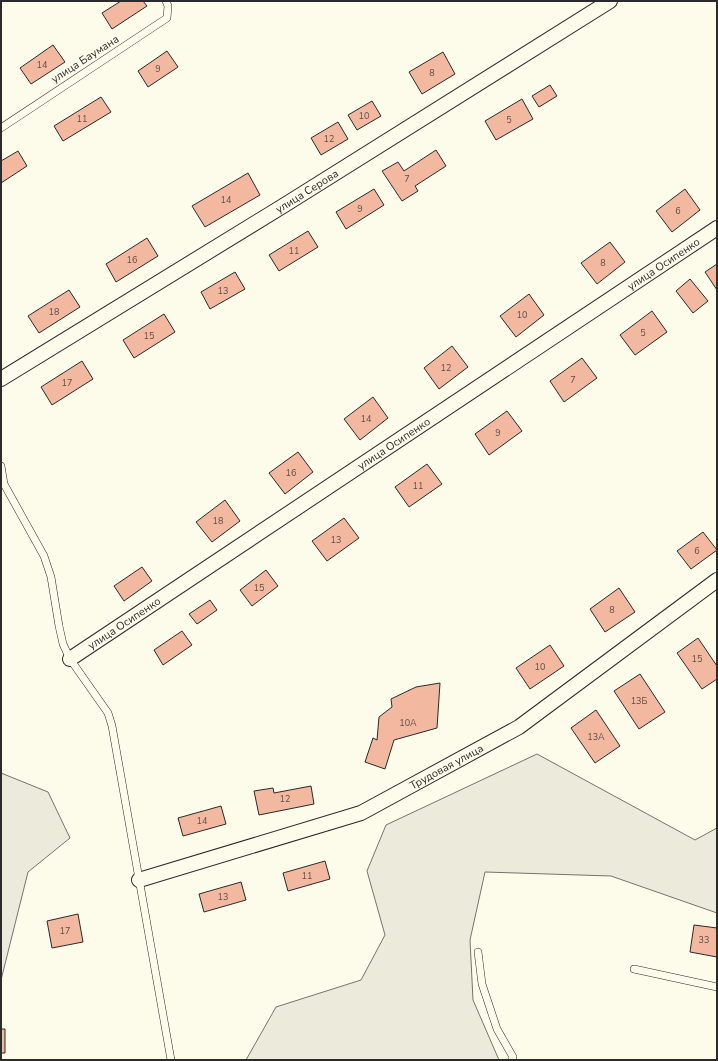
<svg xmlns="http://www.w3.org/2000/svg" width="718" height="1061" font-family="'Nunito Sans',sans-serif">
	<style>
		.green { fill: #ecebdb; stroke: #74746e }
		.building { fill: #f2b8a0; stroke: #2b2b2b }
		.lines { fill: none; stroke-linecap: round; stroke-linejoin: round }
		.lane-casing { stroke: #2b2b2b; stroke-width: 8 }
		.street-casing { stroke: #2b2b2b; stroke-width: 16 }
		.lane { stroke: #fdfbea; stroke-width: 7 }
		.street { stroke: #fdfbea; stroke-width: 14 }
		.labels { text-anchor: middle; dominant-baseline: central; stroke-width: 3; stroke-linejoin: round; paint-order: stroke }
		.number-label { font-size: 9px; fill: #5d4e48 }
		.street-label { font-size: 11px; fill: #2b2b2b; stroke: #fdfbea }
	</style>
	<rect width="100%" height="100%" fill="#fdfbea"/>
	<path class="green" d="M 537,754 L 695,840 L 717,828 L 717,913 L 611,876 L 485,872 L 470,940 L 473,1000 L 499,1060 L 246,1060 L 276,1007 L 361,980 L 385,935 L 367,871 L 386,825 Z
		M 1,773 L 48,792 L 70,838 L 28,872 L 1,980 Z"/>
	<path class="building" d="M 121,1 L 143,1 L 147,6 L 112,29 L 102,13 Z
		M 53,45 L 65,62 L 31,84 L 20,68 Z
		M 167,51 L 178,67 L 148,87 L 138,71 Z
		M 443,52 L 455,74 L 422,94 L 409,72 Z
		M 550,85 L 557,96 L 539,107 L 532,96 Z
		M 101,97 L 111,112 L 63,141 L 54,126 Z
		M 522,99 L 533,119 L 496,140 L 485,121 Z
		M 372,101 L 381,116 L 357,130 L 348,115 Z
		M 338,122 L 348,139 L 321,155 L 311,138 Z
		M 436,150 L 446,166 L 415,186 L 418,191 L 402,201 L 382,171 L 398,162 L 404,171 Z
		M 18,151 L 27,166 L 1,183 L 1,161 Z
		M 248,173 L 260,195 L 205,227 L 192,206 Z
		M 374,189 L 384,205 L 346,229 L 336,212 Z
		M 685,189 L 700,210 L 672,232 L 656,211 Z
		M 308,231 L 318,247 L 279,271 L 269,255 Z
		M 147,238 L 158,256 L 116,282 L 106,264 Z
		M 610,242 L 625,262 L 597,284 L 581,263 Z
		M 717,264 L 717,290 L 705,272 Z
		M 235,272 L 245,289 L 210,309 L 201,292 Z
		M 690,279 L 708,301 L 693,313 L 676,291 Z
		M 69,290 L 80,307 L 39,333 L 28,316 Z
		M 529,294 L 544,315 L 516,337 L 500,316 Z
		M 652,311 L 667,332 L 635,355 L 620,335 Z
		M 164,314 L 175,332 L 134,358 L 123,340 Z
		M 452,346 L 468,367 L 439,389 L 424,368 Z
		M 582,358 L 597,378 L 564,402 L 550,381 Z
		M 82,361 L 93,379 L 52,405 L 41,387 Z
		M 373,397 L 388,418 L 360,440 L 344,419 Z
		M 507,411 L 522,431 L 489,455 L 475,434 Z
		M 298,452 L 313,472 L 285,494 L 269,473 Z
		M 427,464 L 442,484 L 409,507 L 395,487 Z
		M 225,500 L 240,521 L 212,542 L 196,522 Z
		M 344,518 L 359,538 L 327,561 L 312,541 Z
		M 703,532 L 717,550 L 691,569 L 677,551 Z
		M 142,567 L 152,581 L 124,601 L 114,586 Z
		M 266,570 L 278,586 L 252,606 L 240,590 Z
		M 619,588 L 635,612 L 605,632 L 590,609 Z
		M 210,600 L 217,610 L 197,624 L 189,614 Z
		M 182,631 L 192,645 L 163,665 L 154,650 Z
		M 698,638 L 717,666 L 717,679 L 702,689 L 677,653 Z
		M 550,645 L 564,666 L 530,689 L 516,668 Z
		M 640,674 L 665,712 L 639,729 L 614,691 Z
		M 440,683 L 437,728 L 394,740 L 385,769 L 365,762 L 373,738 L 377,740 L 379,717 L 392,707 L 391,699 L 416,687 Z
		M 596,710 L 620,746 L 595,763 L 571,728 Z
		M 311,786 L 314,804 L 259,815 L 254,791 L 273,788 L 274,793 Z
		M 221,806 L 226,824 L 183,836 L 178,818 Z
		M 325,861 L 330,879 L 288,891 L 283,873 Z
		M 241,882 L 246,900 L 204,912 L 199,894 Z
		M 78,914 L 83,942 L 52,948 L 47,921 Z
		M 694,925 L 717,928 L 717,957 L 690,952 Z
		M 1,1029 L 5,1029 L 5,1053 L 1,1053 Z"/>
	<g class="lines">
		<g class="lane-casing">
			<path id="lane" d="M 1,128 L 167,18 L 168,6 L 166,1
				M 1,466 L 4,484 L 44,556 L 51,577 L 59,626 L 63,644 L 70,659 L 108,713 L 112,726 L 171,1060
				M 478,952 L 482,984 L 497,1029 L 513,1057 L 512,1060
				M 634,969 L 717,987"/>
		</g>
		<g class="street-casing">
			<g id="street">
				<path id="s1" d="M 1,379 L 283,206 L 610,1"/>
				<path id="s2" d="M 70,659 L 717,228"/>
				<path id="s3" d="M 139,880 L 361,813 L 519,727 L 717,580"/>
			</g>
		</g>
		<use href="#lane" class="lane"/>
		<use href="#street" class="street"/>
	</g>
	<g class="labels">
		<g class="number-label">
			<text x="42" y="65">14</text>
			<text x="158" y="69">9</text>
			<text x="432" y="73">8</text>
			<text x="364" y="116">10</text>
			<text x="82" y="119">11</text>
			<text x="509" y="120">5</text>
			<text x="329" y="139">12</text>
			<text x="407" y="179">7</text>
			<text x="226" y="200">14</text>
			<text x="360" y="209">9</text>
			<text x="678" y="211">6</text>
			<text x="294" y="251">11</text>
			<text x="132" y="260">16</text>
			<text x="603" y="263">8</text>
			<text x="223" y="291">13</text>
			<text x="54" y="312">18</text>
			<text x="522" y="315">10</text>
			<text x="643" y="333">5</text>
			<text x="149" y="336">15</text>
			<text x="446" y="368">12</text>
			<text x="573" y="380">7</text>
			<text x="67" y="383">17</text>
			<text x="366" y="419">14</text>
			<text x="498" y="433">9</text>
			<text x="291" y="473">16</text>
			<text x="418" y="486">11</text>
			<text x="218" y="521">18</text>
			<text x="336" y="540">13</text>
			<text x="697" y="551">6</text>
			<text x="259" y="588">15</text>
			<text x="612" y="610">8</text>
			<text x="697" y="659">15</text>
			<text x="540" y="667">10</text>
			<text x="639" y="701">13Б</text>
			<text x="408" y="723">10А</text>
			<text x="596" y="737">13А</text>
			<text x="285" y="799">12</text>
			<text x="202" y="821">14</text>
			<text x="307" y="876">11</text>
			<text x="223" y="897">13</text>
			<text x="65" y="931">17</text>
			<text x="704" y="940">33</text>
		</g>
		<g class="street-label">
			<text transform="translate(85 59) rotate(-33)">улица Баумана</text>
			<text stroke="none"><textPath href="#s1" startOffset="359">улица Серова</textPath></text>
			<text stroke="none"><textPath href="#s2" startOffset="713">улица Осипенко</textPath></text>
			<text stroke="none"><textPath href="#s2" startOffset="389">улица Осипенко</textPath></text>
			<text stroke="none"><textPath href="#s2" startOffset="65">улица Осипенко</textPath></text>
			<text stroke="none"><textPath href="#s3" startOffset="329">Трудовая улица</textPath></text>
		</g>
	</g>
	<rect width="718" height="1061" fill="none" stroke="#2b2b2b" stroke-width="4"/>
</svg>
